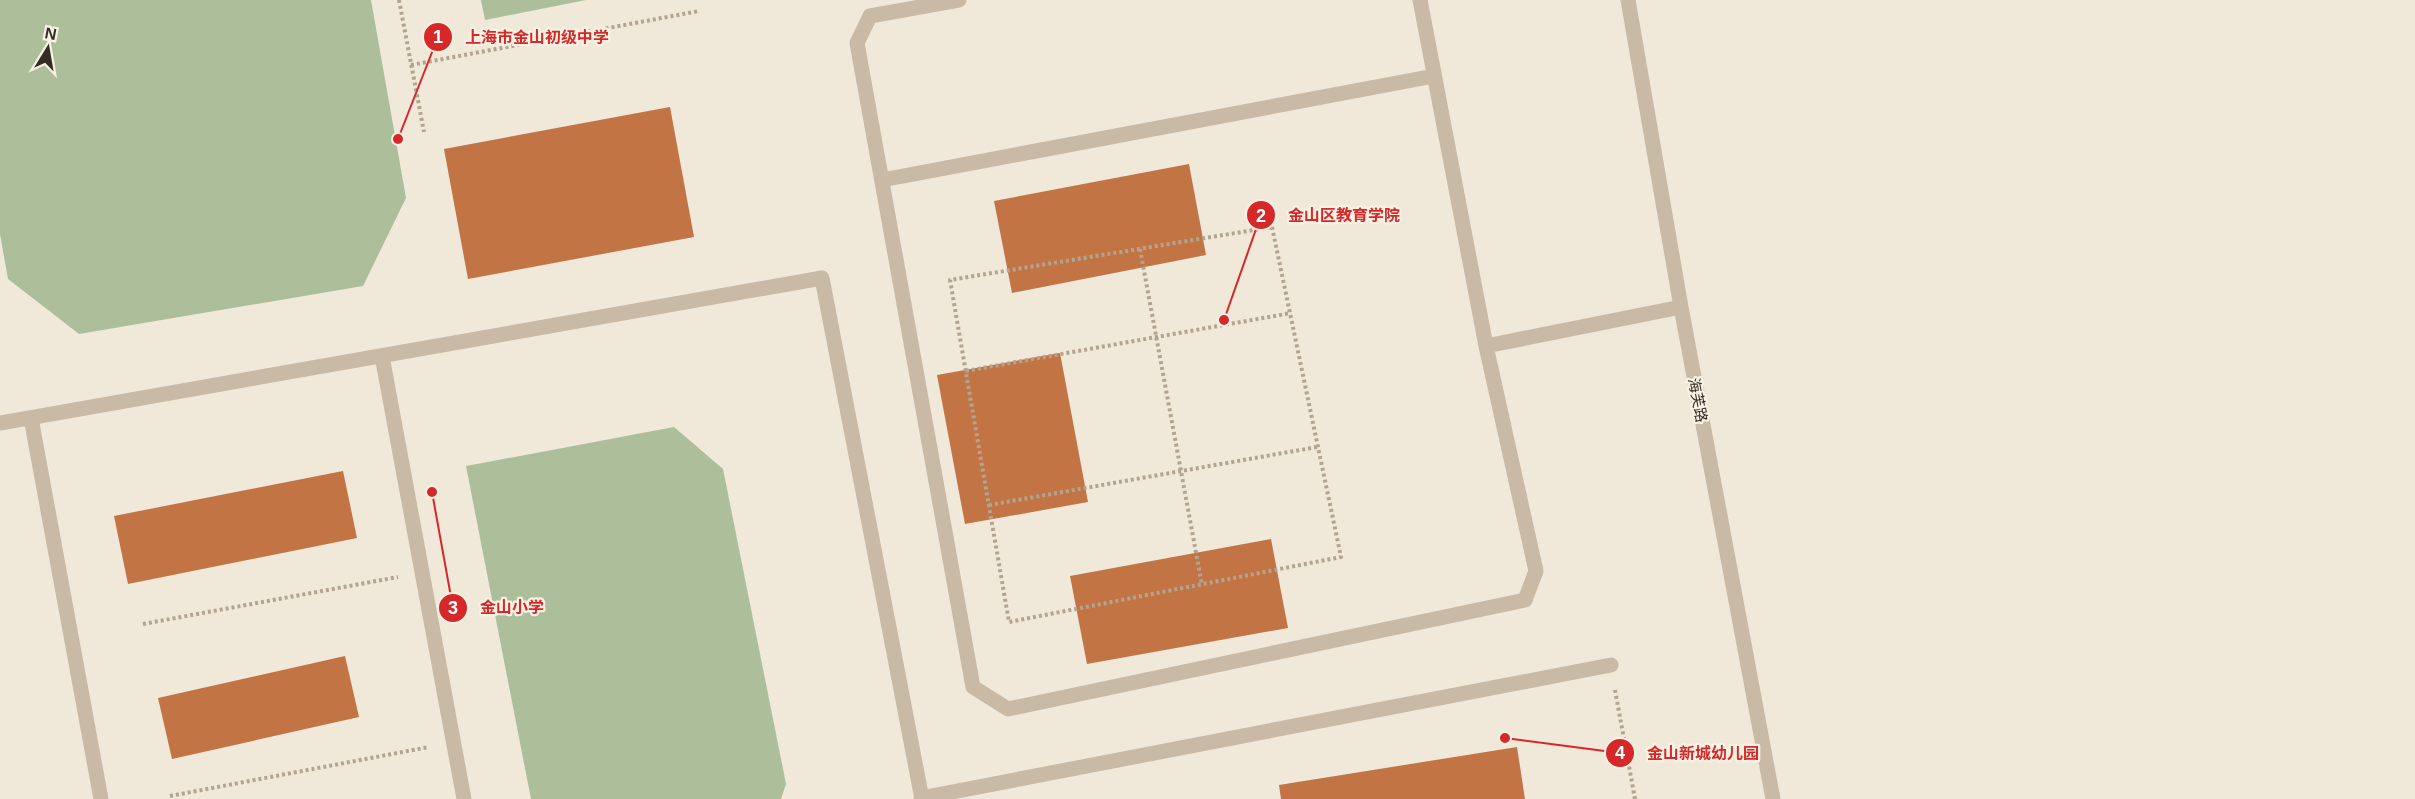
<svg xmlns="http://www.w3.org/2000/svg" width="2415" height="799" font-family="Arial,'Noto Sans SC',sans-serif">
	<style>
		.green { fill: #adbf9a }
		.building { fill: #c27445 }
		.lines { fill: none; stroke-linecap: round; stroke-linejoin: round }
		.path { stroke: #b3a490; stroke-width: 4; stroke-dasharray: 3 3; stroke-linecap: butt }
		.minor { stroke: #c8baa5; stroke-width: 15 }
		.labels { text-anchor: middle; dominant-baseline: central; stroke-width: 4.5; stroke-linejoin: round; paint-order: stroke }
		.street-label { font-size: 15px; fill: #342c26; stroke: #f8f2e5 }
		.leader { fill: none; stroke: #d62828; stroke-width: 2 }
		.callout-dot { fill: #d62828; stroke: #f8f2e5; stroke-width: 2 }
		.mark-label { font-size: 18px; text-anchor: middle; font-weight: bold; fill: #fff }
		.callout-label { font-size: 16px; text-anchor: middle; font-weight: bold; fill: #d62828; stroke: #f8f2e5; stroke-width: 4.5; stroke-linejoin: round; paint-order: stroke }
	</style>
	<rect width="100%" height="100%" fill="#f0e8d9"/>
	<path class="green" d="M 0,0 L 371,0 L 406,198 L 363,286 L 79,334 L 8,279 L 0,234 Z
		M 481,0 L 586,0 L 485,20 Z
		M 674,427 L 723,469 L 786,784 L 781,799 L 531,799 L 466,466 Z"/>
	<path class="building" d="M 670,107 L 694,237 L 468,279 L 444,149 Z
		M 1189,164 L 1206,255 L 1012,293 L 994,201 Z
		M 1060,353 L 1088,502 L 965,524 L 937,375 Z
		M 343,471 L 357,538 L 128,584 L 114,516 Z
		M 1271,539 L 1288,628 L 1087,664 L 1070,576 Z
		M 345,656 L 359,717 L 172,759 L 158,698 Z
		M 1517,747 L 1525,799 L 1281,799 L 1279,785 Z"/>
	<g class="lines">
		<path class="path" d="M 399,0 L 424,132
			M 411,65 L 699,11
			M 1272,227 L 1341,557 L 1009,622 L 950,280 Z
			M 1140,249 L 1202,585
			M 966,371 L 1291,313
			M 989,505 L 1317,447
			M 143,624 L 398,577
			M 1615,690 L 1635,799
			M 170,796 L 429,747"/>
		<path class="minor" d="M 959,0 L 870,16 L 857,43 L 973,687 L 1008,709 L 1525,600 L 1536,571 L 1486,346 L 1420,0
			M 1628,0 L 1681,307 L 1773,799
			M 882,180 L 1434,76
			M 1486,346 L 1681,307
			M 382,356 L 464,799
			M 31,418 L 101,799
			M 0,423 L 822,278 L 922,799
			M 921,798 L 1611,665"/>
	</g>
	<g class="labels">
		<g class="street-label">
			<text transform="translate(1698 400) rotate(79)">海芙路</text>
		</g>
	</g>
	<path class="leader" d="M398 139L438 37M1224 320L1261 215M432 492L453 608M1505 738L1620 753"/>
	<g class="callout-dot">
		<circle cx="398" cy="139" r="6"/>
		<circle cx="1224" cy="320" r="6"/>
		<circle cx="432" cy="492" r="6"/>
		<circle cx="1505" cy="738" r="6"/>
		<circle cx="438" cy="37" r="15"/>
		<circle cx="1261" cy="215" r="15"/>
		<circle cx="453" cy="608" r="15"/>
		<circle cx="1620" cy="753" r="15"/>
	</g>
	<g class="mark-label">
		<text x="438" y="43">1</text>
		<text x="1261" y="222">2</text>
		<text x="453" y="614">3</text>
		<text x="1620" y="759">4</text>
	</g>
	<g class="callout-label">
		<text x="537" y="43">上海市金山初级中学</text>
		<text x="1344" y="221">金山区教育学院</text>
		<text x="512" y="613">金山小学</text>
		<text x="1703" y="759">金山新城幼儿园</text>
	</g>
	<g transform="translate(48 48) rotate(11)" stroke="#f8f2e5" stroke-width="4.5" paint-order="stroke">
	<path d="M0-4.5L10 22L0 15L-10 22Z" fill="#342c26"/>
	<text y="-9" font-size="16" font-weight="bold" text-anchor="middle" fill="#342c26">N</text>
	</g>
</svg>
